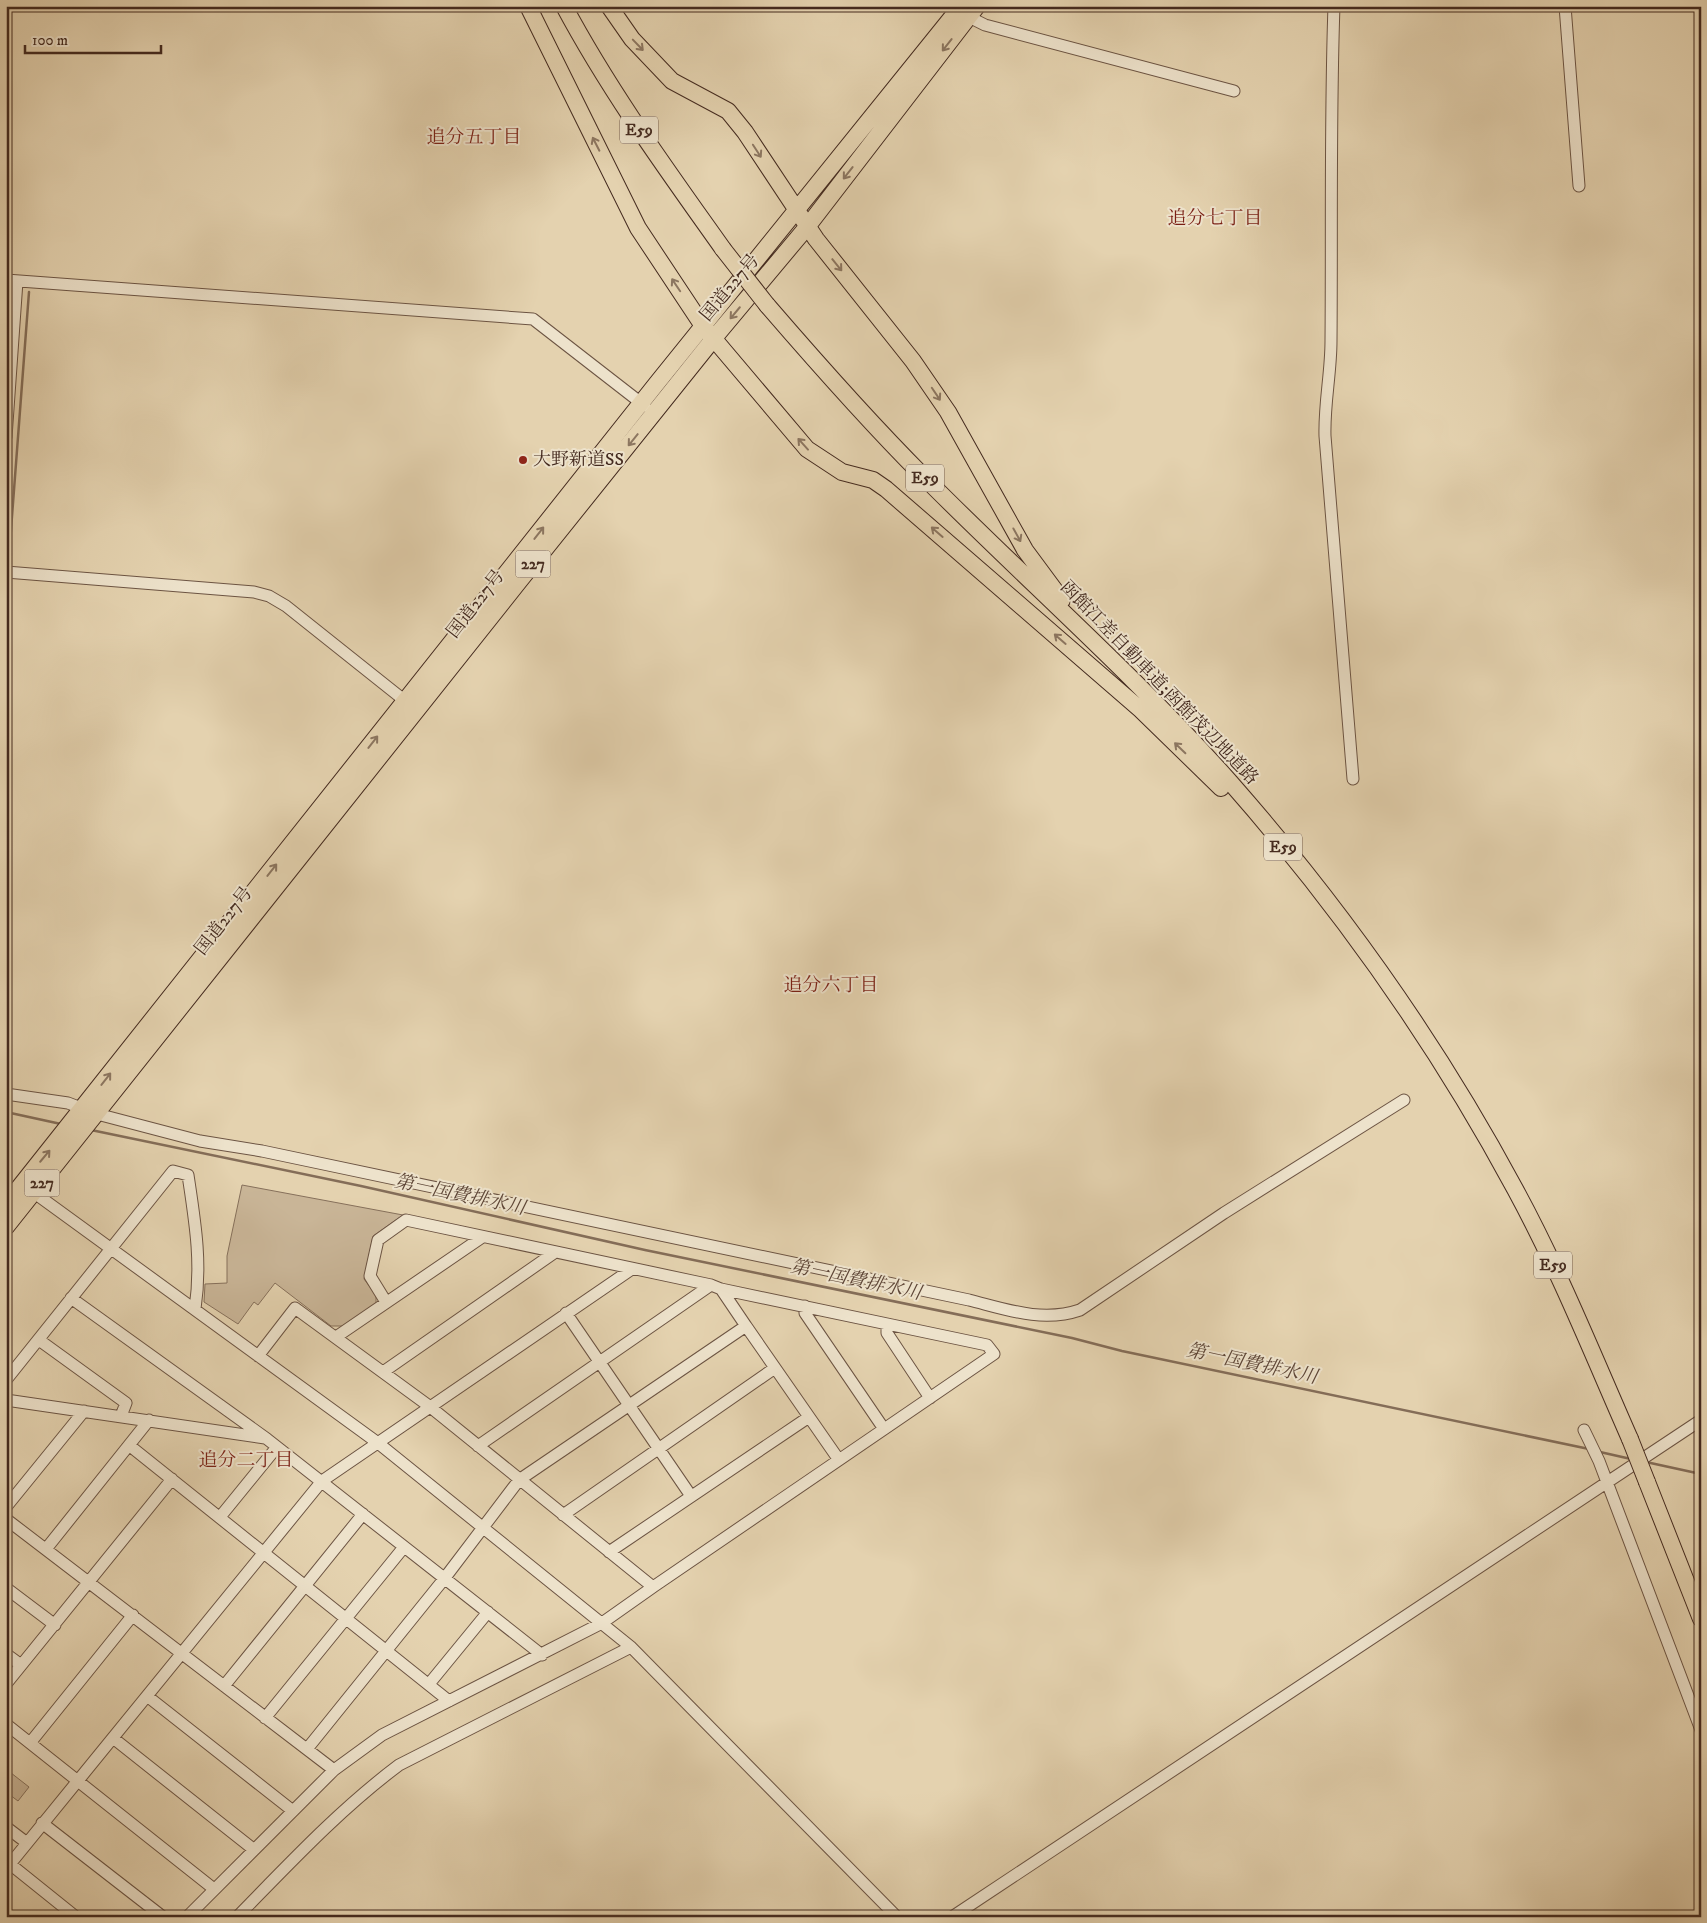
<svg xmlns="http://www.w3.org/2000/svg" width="1707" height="1923" font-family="'IM FELL DW Pica','Noto Serif JP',serif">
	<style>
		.green { fill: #c9b597; stroke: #86705b }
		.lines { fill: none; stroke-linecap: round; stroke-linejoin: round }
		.stream { stroke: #846d58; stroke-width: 2.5 }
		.minor-casing { stroke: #6c5443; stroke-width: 13 }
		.highway-casing { stroke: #442a1f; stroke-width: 18 }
		.minor { stroke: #ede2cb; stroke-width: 11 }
		.highway { stroke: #e4d2af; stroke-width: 16 }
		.highway-bridge-casing { stroke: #442a1f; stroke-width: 18; stroke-linecap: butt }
		.highway-bridge { stroke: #e4d2af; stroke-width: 16 }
		.oneway { stroke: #8c7660 }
		.poi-dot { fill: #8f2418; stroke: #ede2cb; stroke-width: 2 }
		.labels { text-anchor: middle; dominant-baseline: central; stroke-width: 4; stroke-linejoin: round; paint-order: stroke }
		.shield { fill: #ede2cb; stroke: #776153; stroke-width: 1 }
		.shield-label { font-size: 16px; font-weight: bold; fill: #442a1f }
		.street-label { font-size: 18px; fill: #442a1f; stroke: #ede2cb }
		.poi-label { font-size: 18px; fill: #442a1f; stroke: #ede2cb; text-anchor: start }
		.neighbourhood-label { font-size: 19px; fill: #7a1f14; stroke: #ede2cb }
		.water-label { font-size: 19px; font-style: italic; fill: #5e4637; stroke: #ede2cb }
	</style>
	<rect width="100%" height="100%" fill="#e4d2af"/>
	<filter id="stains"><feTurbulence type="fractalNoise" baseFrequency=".004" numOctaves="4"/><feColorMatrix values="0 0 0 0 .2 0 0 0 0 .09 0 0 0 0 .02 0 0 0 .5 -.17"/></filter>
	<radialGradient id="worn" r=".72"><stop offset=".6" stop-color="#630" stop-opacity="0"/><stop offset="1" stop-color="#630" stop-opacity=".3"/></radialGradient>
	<path class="green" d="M 242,1185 L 403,1215 L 373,1236 L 364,1279 L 376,1295 L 376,1303 L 344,1326 L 331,1326 L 275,1283 L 258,1305 L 254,1302 L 238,1324 L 204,1302 L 205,1284 L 227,1283 L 227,1256 Z
		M 6,1769 L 29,1787 L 18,1801 L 6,1792 Z"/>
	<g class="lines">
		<path class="stream" d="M 8,569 L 29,292
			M 6,586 L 7,575
			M 6,1112 L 61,1124
			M 91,1130 L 361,1186 L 645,1250 L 1072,1338 L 1122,1351 L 1589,1449
			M 1600,1452 L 1631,1459
			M 1646,1462 L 1701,1474"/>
		<g class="minor-casing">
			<path id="minor" d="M 1334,6 C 1330,118 1332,230 1331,341 C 1331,373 1324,404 1325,436 L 1353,779
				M 1565,6 L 1579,186
				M 969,17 L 985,25 L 1234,91
				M 6,280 L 533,319 L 645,406
				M 6,437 L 17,281
				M 6,572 L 254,592 L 269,596 L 286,606 L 409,704
				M 6,1094 L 68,1103 L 97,1114 L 200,1141 L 262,1151 L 969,1300 C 1005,1309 1042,1323 1080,1310 L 1224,1213 L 1404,1100
				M 29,1189 L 378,1443 L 631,1647 L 897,1917
				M 71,1298 L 267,1439 L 542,1655
				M 805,1306 L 805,1313 L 884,1429
				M 566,1313 L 691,1496
				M 887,1324 L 887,1333 L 930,1398
				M 746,1326 L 839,1460
				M 336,1337 L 481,1238
				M 39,1340 L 126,1403 L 121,1416
				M 383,1372 L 554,1253
				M 6,1380 L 173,1171 L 188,1175 C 195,1222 202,1262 195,1309
				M 6,1400 L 265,1438
				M 1584,1430 L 1599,1461 L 1701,1730
				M 130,1446 L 449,1701
				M 478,1446 L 711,1285
				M 6,1507 L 84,1411
				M 563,1515 L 775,1368
				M 220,1517 L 277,1447
				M 6,1519 L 334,1770 L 382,1735 L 602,1623 L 653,1587 L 429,1406 L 295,1308 L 258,1356
				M 46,1549 L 149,1420
				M 609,1552 L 809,1417
				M 653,1587 L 994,1354 L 987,1345 L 721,1289
				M 6,1588 L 55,1625
				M 6,1654 L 21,1665
				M 6,1684 L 172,1479
				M 429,1684 L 488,1612
				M 224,1686 L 363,1514
				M 147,1696 L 293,1811
				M 265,1718 L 404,1547
				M 6,1724 L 214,1889
				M 113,1738 L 253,1849
				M 30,1743 L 133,1615
				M 307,1749 L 444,1579 L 519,1480 L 746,1326 L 721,1289 L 711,1285 L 406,1220 L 378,1240 L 370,1276 L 386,1302
				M 42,1823 L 163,1917
				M 6,1827 L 27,1843
				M 10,1864 L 76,1917
				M 6,1869 L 322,1481 L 632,1269
				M 187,1917 L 334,1770
				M 237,1917 C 289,1864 339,1810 399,1765 L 631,1647
				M 952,1917 L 1701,1420"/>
		</g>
		<g class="highway-casing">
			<path id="highway" d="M 528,6 L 638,228 L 703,326 L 807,449 L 842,472 L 873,480 L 886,489 L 1141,710 L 1221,788
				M 564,6 C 610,92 667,170 723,249
				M 609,6 L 632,39 L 672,81 L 728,111 L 745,132 L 816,239 L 913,361 L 948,412 L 1025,550 L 1062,600
				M 767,305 C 817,363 868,421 923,476 C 1024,578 1134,674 1230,782 C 1339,906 1437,1044 1515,1189 C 1559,1270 1593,1355 1630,1439
				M 6,1204 L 657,383 L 961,6
				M 6,1227 L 517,584 L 714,338 L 807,227 L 977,6
				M 1647,1482 L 1701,1619"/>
		</g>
		<use href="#minor" class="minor"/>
		<use href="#highway" class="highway"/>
		<g class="highway-bridge-casing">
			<path id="highway-bridge" d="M 723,249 L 767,305
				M 1630,1439 L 1647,1482"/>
		</g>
		<use href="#highway-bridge" class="highway-bridge"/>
	</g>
	<defs><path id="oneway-shaft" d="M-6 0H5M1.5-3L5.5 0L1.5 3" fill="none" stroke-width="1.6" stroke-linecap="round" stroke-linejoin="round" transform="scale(1.25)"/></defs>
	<g class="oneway">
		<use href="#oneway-shaft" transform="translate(638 45) rotate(46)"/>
		<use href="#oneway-shaft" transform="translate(947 45) rotate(128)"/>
		<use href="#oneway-shaft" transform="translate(596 144) rotate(-117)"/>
		<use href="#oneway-shaft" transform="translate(757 151) rotate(57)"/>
		<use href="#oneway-shaft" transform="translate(848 173) rotate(128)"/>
		<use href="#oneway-shaft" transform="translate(837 265) rotate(51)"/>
		<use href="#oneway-shaft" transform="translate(676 285) rotate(-124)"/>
		<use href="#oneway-shaft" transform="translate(735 313) rotate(130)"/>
		<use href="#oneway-shaft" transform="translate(936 394) rotate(56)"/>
		<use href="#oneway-shaft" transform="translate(633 440) rotate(129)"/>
		<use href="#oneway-shaft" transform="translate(803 444) rotate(-132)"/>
		<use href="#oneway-shaft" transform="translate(937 532) rotate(-139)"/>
		<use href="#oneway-shaft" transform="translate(539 533) rotate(-52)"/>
		<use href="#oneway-shaft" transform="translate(1017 535) rotate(61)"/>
		<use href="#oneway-shaft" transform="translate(1060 639) rotate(-139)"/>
		<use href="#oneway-shaft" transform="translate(373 742) rotate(-52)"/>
		<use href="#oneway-shaft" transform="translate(1180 748) rotate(-136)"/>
		<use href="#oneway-shaft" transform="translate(272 870) rotate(-52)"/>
		<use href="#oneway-shaft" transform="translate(106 1079) rotate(-52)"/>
		<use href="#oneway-shaft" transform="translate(45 1156) rotate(-50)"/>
	</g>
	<circle class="poi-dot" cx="523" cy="460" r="5"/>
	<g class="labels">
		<g class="shield">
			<rect x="620" y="116.5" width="38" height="27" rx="4"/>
			<rect x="906" y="464.5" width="38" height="27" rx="4"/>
			<rect x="515.5" y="550.5" width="35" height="27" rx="4"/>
			<rect x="1264" y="833.5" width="38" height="27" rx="4"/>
			<rect x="24.5" y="1169.5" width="35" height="27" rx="4"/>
			<rect x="1534" y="1251.5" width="38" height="27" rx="4"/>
		</g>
		<g class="shield-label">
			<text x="639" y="130">E59</text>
			<text x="925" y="478">E59</text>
			<text x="533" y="564">227</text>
			<text x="1283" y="847">E59</text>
			<text x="42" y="1183">227</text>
			<text x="1553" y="1265">E59</text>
		</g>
		<g class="street-label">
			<text transform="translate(730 288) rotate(-50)">国道227号</text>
			<text transform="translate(476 604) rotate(-52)">国道227号</text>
			<text transform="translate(1159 683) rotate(46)">函館江差自動車道;函館茂辺地道路</text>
			<text transform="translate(224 921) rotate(-52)">国道227号</text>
		</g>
		<g class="poi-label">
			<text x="533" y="460">大野新道SS</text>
		</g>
		<g class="neighbourhood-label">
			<text x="474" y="137">追分五丁目</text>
			<text x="1215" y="218">追分七丁目</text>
			<text x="831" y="985">追分六丁目</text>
			<text x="246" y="1460">追分二丁目</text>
		</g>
		<g class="water-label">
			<text transform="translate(460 1195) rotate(12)">第一国費排水川</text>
			<text transform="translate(856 1280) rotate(12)">第一国費排水川</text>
			<text transform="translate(1252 1364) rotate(12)">第一国費排水川</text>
		</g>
	</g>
	<rect width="1707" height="1923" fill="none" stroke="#e4d2af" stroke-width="25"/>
	<rect x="8" y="8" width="1692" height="1908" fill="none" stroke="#442a1f" stroke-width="2.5"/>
	<rect x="12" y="12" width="1682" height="1898" fill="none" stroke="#442a1f"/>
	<path d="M25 45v8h136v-8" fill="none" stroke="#442a1f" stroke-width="2.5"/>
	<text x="32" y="45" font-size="15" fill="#442a1f" stroke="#ede2cb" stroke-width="4" paint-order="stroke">100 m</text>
	<rect width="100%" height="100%" filter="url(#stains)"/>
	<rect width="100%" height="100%" fill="url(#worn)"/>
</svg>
